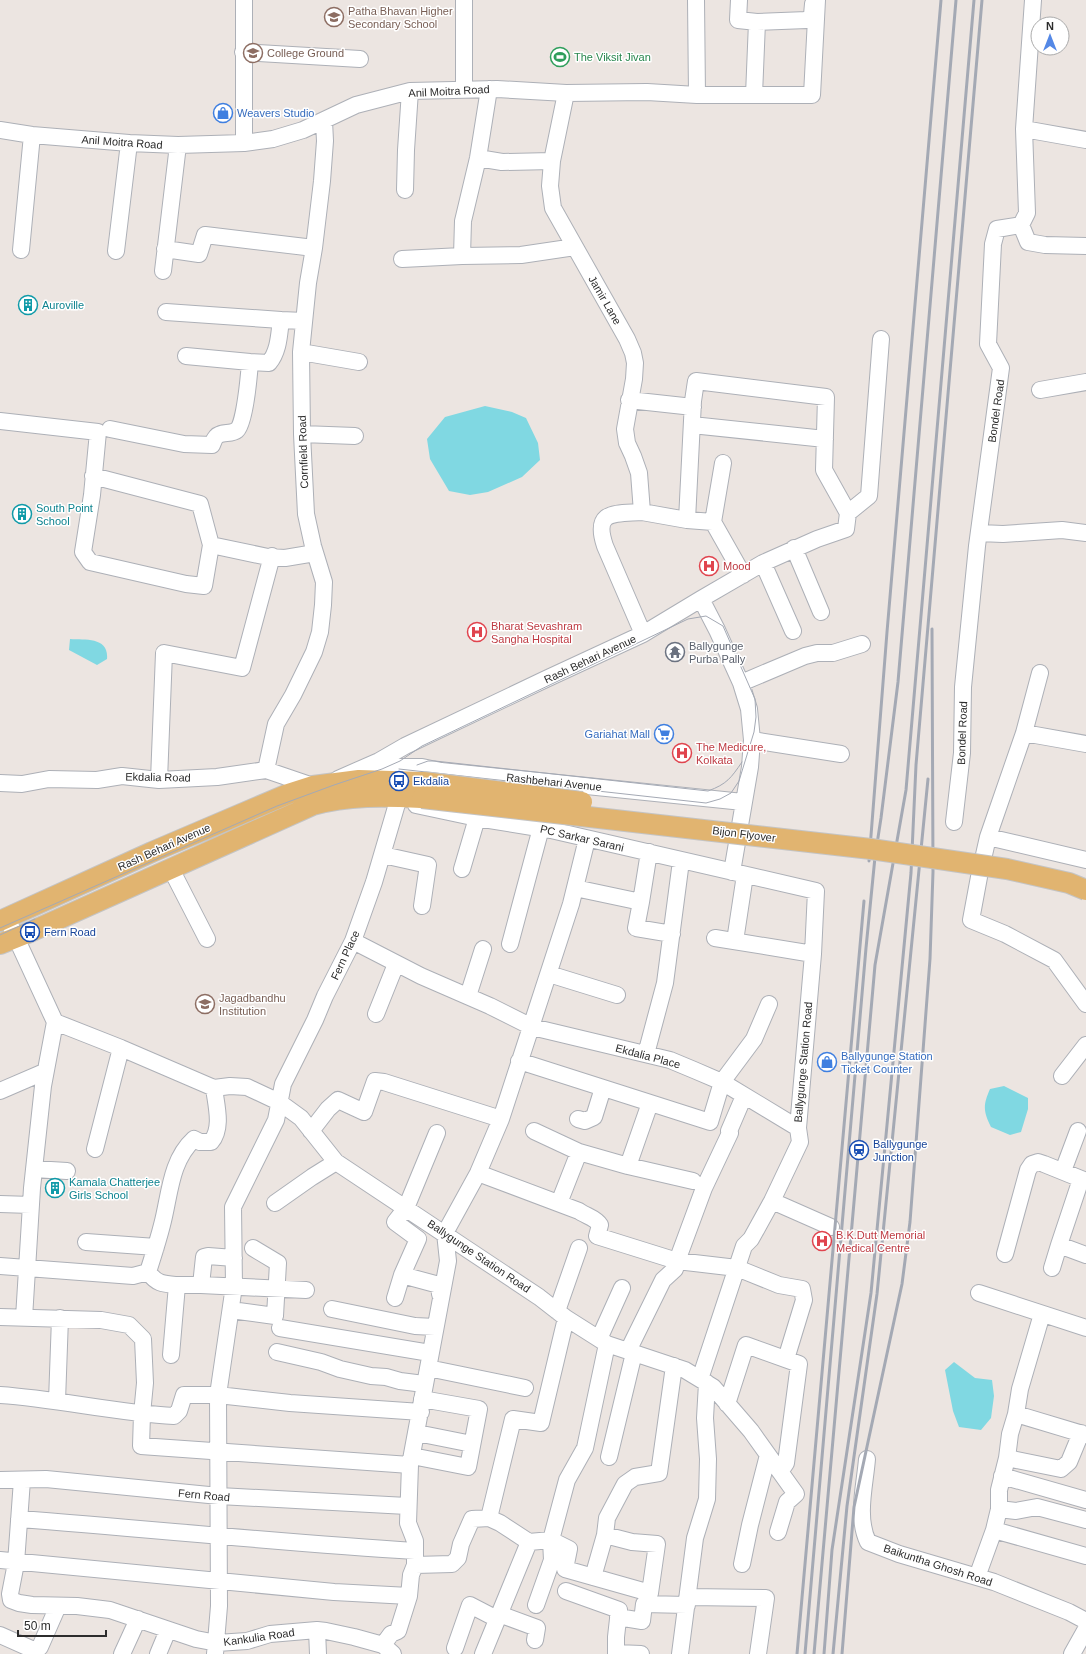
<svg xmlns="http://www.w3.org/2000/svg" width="1086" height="1654" font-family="Helvetica,sans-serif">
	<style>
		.water { fill: #80d8e2 }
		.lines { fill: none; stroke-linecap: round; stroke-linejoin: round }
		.minor-casing { stroke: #adb0b7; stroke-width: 18 }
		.major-casing { stroke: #c4c4c4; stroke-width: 22 }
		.minor { stroke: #fff; stroke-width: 16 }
		.major { stroke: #e1b470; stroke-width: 20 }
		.tram { stroke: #a4a9b4; stroke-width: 1 }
		.rail { stroke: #a4a9b4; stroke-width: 3 }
		.major-bridge-casing { stroke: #c4c4c4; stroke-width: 22; stroke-linecap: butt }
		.major-bridge { stroke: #e1b470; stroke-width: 20 }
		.labels { text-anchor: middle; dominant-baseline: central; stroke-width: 3; stroke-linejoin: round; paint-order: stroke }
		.education-label { font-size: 11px; fill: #785e54; stroke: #fff; text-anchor: start }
		.leisure-label { font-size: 11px; fill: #27864d; stroke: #fff; text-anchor: start }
		.street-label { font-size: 11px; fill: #2c2c2c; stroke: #fff }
		.shop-label { font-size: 11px; fill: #366cbe; stroke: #fff; text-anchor: start }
		.culture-label { font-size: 11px; fill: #0d838f; stroke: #fff; text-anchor: start }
		.health-label { font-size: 11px; fill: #be3a42; stroke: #fff; text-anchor: start }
		.worship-label { font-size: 11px; fill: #5b616d; stroke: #fff; text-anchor: start }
		.transit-label { font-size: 11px; fill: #164399; stroke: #fff; text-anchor: start }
	</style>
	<rect width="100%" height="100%" fill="#ece5e1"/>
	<path class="water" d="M 485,406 L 512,412 L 526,418 L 538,443 L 540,460 L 522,477 L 488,492 L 470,495 L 449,491 L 430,459 L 427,439 L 445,417 Z
		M 70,639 C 86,640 109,637 107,659 L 97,665 L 69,650 Z
		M 1004,1086 L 1028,1098 L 1028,1109 L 1021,1132 L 1010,1135 L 991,1127 C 983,1111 983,1105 990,1089 Z
		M 954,1362 L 975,1378 L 992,1380 L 994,1396 L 991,1418 L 981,1430 L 959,1427 L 953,1411 L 945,1370 Z"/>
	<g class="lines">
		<g class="minor-casing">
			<path id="minor" d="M 696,0 L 697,95
				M 739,0 L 738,20 L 757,22 L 754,95
				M 757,22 L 807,20 L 812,15 L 813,4
				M 243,52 L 360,59
				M 464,89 L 464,0
				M 566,93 L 552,161 L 550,186 L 553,208 L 627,339 L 633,353 L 635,363 L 634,379 L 625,429 L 627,443 L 633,456 L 639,473 L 642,512 C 614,514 593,510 605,546 L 643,634
				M 1024,129 L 1086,140
				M 0,130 L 32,135 L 129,143 L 178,145 L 244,143 L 273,139 L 303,130 L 356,105 L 410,91 L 497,89 L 566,93 L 647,92 L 697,95 L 812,95 L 817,0
				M 244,143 L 244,0
				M 478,158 L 502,162 L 552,161
				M 405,190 L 406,150 L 410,91
				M 1021,225 L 1028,242 L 1045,245 L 1086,246
				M 165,249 L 199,254 L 205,235 L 314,248
				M 21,250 L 32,135
				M 116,251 L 129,143
				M 462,256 L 463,221 L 478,158 L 489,89
				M 402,259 L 462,256 L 521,255 L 575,247
				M 163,271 L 178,145
				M 166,312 L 281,320
				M 301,352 L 359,362
				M 186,356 L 250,362 L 269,363 C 279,351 279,334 281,320 L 304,321
				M 1040,390 L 1086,382
				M 629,400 L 693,407
				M 0,421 L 98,432 L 92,495 L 83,552 L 90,562 L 186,584 L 204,586 L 211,545
				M 692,425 L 825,439
				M 110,429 L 184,444 L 212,445 C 213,443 214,439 216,437 C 221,431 231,435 237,430 C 245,423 249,375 250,362
				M 302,434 L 355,436
				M 93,476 L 200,504 L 211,545 L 268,557 L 285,558 L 315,553
				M 642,512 L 687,520 L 713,522 L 743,575
				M 848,513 L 869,496 L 881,339
				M 713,522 L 723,463
				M 979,533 L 1003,534 L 1062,530 L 1086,533
				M 794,548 L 821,612
				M 763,563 L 793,631
				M 701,599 L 717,630 L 741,683 L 749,709 L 752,740 L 750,767 L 732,872
				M 1040,673 L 1024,733 L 988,837 L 979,877 L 971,920 L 1005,934 L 1054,960 L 1086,1004
				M 741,683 L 805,656 L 817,653 L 833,653 L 862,644
				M 1024,733 L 1086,744
				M 752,740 L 841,754
				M 369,767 L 422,767 L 441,771 L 743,802
				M 266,770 L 276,724 L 293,695 L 314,652 L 320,632 L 323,605 L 324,582 L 313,546 L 306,514 L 302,434 L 301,352 L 308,283 L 314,248 L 322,181 L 325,141 L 324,121
				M 338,779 L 379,761 L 405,746 L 546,679 L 643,634 L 701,599 L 763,563 L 817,539 L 846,529 L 848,513 L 824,470 L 826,397 L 696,381 L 693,401 L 687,520
				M 159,780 L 164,653 L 242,668 L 272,556
				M 0,783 L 22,784 L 49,779 L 97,780 L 122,776 L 159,780 L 217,777 L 266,770 L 313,786 L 315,790
				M 416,805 L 477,818 L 551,830 L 816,891 L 813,954 L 798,1128 L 800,1142 L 772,1201 L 751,1239 L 744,1246 L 700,1379
				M 954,822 L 962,753 L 963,687 L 977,546 L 1001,368 L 988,344 L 993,244 L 997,229 L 1021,225 L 1027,213 L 1024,129 L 1033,0
				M 988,837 L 1086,860
				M 383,855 L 428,865 L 422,906
				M 171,869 L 207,939
				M 462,869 L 477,818
				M 575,888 L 641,902 L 649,852
				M 641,902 L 636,928 L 672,934
				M 7,918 L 55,1022 L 43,1086 L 32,1188 L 24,1318
				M 715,938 L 813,954
				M 353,941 L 421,976 L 490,1006 L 532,1027 L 670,1060 L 694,1070 L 722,1082 L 798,1128
				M 735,941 L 745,875
				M 510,944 L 541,828
				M 549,974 L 617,995
				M 468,996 L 483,949
				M 376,1014 L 396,964
				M 55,1022 L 121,1048 L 214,1088 L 230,1086 L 247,1087 L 279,1102 L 301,1118 L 336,1162 L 539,1297 L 566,1318 L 607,1344 L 685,1370 L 713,1387 L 751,1431 L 796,1494 L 787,1502 L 778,1532
				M 646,1054 L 665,983 L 681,861
				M 519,1061 L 710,1122 L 722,1082 L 754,1039 L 769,1004
				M 1062,1076 L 1086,1045
				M 0,1091 L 44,1072
				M 578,1119 L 585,1121 L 594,1117 L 603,1088
				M 311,1131 L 328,1109 L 338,1100 L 364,1112 L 375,1081 L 384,1082 L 501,1119
				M 534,1131 L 579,1152 L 628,1166 L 693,1181
				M 95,1149 L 121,1048
				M 628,1166 L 650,1103
				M 34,1169 L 67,1171
				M 1063,1171 L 1078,1131
				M 478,1173 L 579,1211 C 586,1216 596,1218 600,1225 L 597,1236 L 677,1261 L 737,1268 L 779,1285 L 802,1289 L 804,1300 L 786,1359
				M 772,1201 L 831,1227
				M 275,1203 L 312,1177 L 336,1162
				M 559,1203 L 579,1152
				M 0,1204 L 31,1205
				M 86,1242 L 156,1247
				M 1059,1245 L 1081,1179
				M 1005,1254 L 1028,1170 L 1032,1164 L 1038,1162 L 1044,1164 L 1086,1181
				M 0,1266 L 133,1276 L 148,1272 C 153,1256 158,1241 162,1225 C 170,1195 170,1161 194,1139 L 200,1142 L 211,1142 C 223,1128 216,1105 214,1088
				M 1052,1268 L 1059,1245 L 1086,1255
				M 148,1272 C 157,1284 163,1284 177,1285 L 171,1355
				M 402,1275 L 439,1285 L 440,1294 L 441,1295
				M 177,1285 L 201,1285 L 306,1290
				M 201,1285 L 204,1257 L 208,1256 L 234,1258
				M 979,1293 L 1086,1328
				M 395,1298 L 402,1275 L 418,1239 L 395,1222 L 406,1208 L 437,1133
				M 332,1309 L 415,1326 L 435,1327
				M 231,1310 L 275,1316 L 278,1263 L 253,1248
				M 557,1311 L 579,1248
				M 1042,1314 L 1020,1389 L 1016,1414 L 1086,1435
				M 0,1317 L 101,1320 L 129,1325 L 143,1339 L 145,1383 L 142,1414 L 141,1446 L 410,1465
				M 280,1328 L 430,1353
				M 599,1339 L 622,1288
				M 628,1351 L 663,1280 L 675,1269 L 677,1261 L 704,1188 L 730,1133 L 729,1131 L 744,1096
				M 277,1352 L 321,1362 L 340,1369 L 371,1376 L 386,1377 L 400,1381 L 424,1384
				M 428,1368 L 525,1388
				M 0,1395 C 59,1399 116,1413 174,1416 L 179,1411 L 184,1395 L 218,1395 L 290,1403 L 421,1412
				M 57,1401 L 60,1318
				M 727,1404 L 746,1345 L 799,1364 L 786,1463 L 780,1472
				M 417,1433 L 472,1444
				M 412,1456 L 468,1467 L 479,1409 L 422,1399
				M 609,1457 L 634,1353
				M 1007,1458 L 1061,1469 L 1069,1462 L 1081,1433
				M 867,1459 C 865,1485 856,1517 868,1542 L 899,1554 L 994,1582 L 1069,1612 L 1086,1621
				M 1002,1476 L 1086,1500
				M 0,1480 L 46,1479 L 219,1496 L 407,1506
				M 22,1480 L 16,1563 L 10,1594 L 11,1600 L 19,1603 L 32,1605 L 77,1606 L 110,1610 L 196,1639 L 217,1643 L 247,1641 L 270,1634 L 317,1630 L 326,1631 L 354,1637 L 383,1645 L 393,1654
				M 999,1509 L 999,1490 L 1007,1458 L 1010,1434 L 1016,1414
				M 489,1518 L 513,1419 L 541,1423 L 566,1318
				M 19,1519 C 151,1529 283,1543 415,1551
				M 994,1530 L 1086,1556
				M 0,1560 L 334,1592 L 409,1596
				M 742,1564 L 750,1525 L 768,1455
				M 415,1565 L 452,1564 L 458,1558 L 461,1544 L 472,1519 L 489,1518 L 500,1523 L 529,1542 L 551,1540 L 569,1549 L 565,1569 L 650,1593 L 657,1544 L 632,1542 L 605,1535 L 607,1518 L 625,1484 L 635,1477 L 659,1473 L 674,1366
				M 593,1577 L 605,1535
				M 977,1577 L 994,1530 L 999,1509 L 1016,1511 L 1037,1507 L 1086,1520
				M 566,1591 L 619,1610 L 616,1637 L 616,1653 L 641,1654
				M 688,1597 L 766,1598 L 758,1654
				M 536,1605 L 552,1560 L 551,1540 L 567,1480 L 585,1448 L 607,1344
				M 499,1614 L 537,1628 L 535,1640
				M 618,1617 L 642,1621 L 644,1604 L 687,1605
				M 317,1630 L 318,1654
				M 0,1635 L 36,1651
				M 383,1645 L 391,1634 L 398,1631 L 409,1596 L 411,1575 L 415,1565 L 415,1541 L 408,1523 L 410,1465 L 448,1261 L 445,1233 L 478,1173 L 501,1119 L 571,904 L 587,839
				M 455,1648 L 470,1605 L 497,1619
				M 34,1654 L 36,1651 L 40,1647 L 58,1606
				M 122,1654 L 138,1619
				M 158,1654 L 168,1630
				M 215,1654 L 219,1606 L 218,1395 L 234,1286 L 233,1207 L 276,1120 L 283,1084 L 315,1020 L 325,996 L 353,941 L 374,882 L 399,797
				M 483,1654 L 529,1542
				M 680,1654 L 695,1538 L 707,1499 L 708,1459 L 705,1418 L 707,1383
				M 1072,1654 L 1086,1629"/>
		</g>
		<g class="major-casing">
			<path id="major" d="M 0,921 L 152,852 L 288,794 L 313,786 L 359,780 L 423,782
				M 0,944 L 30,932 L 313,805 C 348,795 385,796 422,798"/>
		</g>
		<use href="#minor" class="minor"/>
		<use href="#major" class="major"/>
		<path class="tram" d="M 417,765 L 428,761 L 435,761 L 708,791 C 727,784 731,778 742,762
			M 0,928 L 277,806 L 334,785 L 382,769 L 400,761 L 422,746 L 688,619 L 706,616 L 723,626 L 755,699 L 756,717 L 754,732 L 739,781 L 731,793 L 720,799 L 706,803 L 399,769
			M 0,935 L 35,919"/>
		<path class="rail" d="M 869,861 L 887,632 L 941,0
			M 797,1654 L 864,901
			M 805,1654 L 866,948 L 875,857 L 881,818 L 898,682 L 956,0
			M 814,1654 L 875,965 L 906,790 L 974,0
			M 824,1654 L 832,1550 L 871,1293 L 911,873 L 916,765 L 982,0
			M 833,1654 L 847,1506 L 877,1294 L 928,779
			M 842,1654 L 854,1507 L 902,1284 L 910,1222 L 930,959 L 933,872 L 932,629"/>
		<g class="major-bridge-casing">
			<path id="major-bridge" d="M 423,782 L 582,802
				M 422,798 L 871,849 L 1007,869 L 1069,883 L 1086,890"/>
		</g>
		<use href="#major-bridge" class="major-bridge"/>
	</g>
	<defs>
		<g id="school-ring" transform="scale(1)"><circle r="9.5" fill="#fff" stroke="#8d6e63" stroke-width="1.5"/><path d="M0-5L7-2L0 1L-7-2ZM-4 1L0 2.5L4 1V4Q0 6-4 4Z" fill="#8d6e63"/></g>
		<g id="university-ring" transform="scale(1)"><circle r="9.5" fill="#fff" stroke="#8d6e63" stroke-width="1.5"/><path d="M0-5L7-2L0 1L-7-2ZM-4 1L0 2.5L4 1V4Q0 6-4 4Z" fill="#8d6e63"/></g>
		<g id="stadium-ring" transform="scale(1)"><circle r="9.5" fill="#fff" stroke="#2e9e5b" stroke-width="1.5"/><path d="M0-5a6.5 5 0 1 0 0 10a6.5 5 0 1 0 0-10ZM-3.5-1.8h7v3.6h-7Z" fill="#2e9e5b"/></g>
		<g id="shop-ring" transform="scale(1)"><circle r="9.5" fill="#fff" stroke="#3f7fe0" stroke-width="1.5"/><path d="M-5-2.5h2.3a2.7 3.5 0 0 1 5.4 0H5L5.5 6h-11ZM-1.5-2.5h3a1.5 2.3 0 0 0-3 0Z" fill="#3f7fe0"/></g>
		<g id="building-ring" transform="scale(1)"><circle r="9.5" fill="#fff" stroke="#0f9aa8" stroke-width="1.5"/><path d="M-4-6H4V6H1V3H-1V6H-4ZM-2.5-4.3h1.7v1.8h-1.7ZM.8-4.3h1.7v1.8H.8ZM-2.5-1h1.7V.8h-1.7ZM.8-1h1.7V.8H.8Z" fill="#0f9aa8"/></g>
		<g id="hospital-ring" transform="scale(1)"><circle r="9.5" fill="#fff" stroke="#e0444e" stroke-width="1.5"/><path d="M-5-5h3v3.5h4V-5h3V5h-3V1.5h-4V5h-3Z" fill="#e0444e"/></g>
		<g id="temple-ring" transform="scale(1)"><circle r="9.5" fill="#fff" stroke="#6b7280" stroke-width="1.5"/><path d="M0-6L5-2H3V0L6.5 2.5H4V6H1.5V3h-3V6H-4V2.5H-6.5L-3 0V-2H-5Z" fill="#6b7280"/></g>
		<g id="supermarket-ring" transform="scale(1)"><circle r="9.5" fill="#fff" stroke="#3f7fe0" stroke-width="1.5"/><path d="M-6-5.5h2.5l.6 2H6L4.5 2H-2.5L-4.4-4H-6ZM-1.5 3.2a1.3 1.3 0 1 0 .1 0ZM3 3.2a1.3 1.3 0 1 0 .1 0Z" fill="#3f7fe0"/></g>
		<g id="bus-ring" transform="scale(1)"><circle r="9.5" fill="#fff" stroke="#1a4fb4" stroke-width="1.5"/><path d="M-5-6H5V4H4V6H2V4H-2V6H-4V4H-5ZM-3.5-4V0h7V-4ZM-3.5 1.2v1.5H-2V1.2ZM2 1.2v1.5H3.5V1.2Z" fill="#1a4fb4"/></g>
		<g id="station-ring" transform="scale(1)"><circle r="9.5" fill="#fff" stroke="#1a4fb4" stroke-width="1.5"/><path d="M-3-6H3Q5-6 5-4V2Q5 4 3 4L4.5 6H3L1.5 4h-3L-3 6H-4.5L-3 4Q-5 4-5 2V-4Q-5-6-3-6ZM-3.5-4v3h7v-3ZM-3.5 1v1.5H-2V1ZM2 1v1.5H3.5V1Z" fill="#1a4fb4"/></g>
	</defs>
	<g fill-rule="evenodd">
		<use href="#school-ring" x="334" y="17"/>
		<use href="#university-ring" x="253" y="53"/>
		<use href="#stadium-ring" x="560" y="57"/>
		<use href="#shop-ring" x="223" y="113"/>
		<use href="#building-ring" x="28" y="305"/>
		<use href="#building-ring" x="22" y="514"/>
		<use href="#hospital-ring" x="709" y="566"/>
		<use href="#hospital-ring" x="477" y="632"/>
		<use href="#temple-ring" x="675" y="652"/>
		<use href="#supermarket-ring" x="664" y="734"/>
		<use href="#hospital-ring" x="682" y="753"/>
		<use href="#bus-ring" x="399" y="781"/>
		<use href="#bus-ring" x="30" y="932"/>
		<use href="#school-ring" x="205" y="1004"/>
		<use href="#shop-ring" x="827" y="1062"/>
		<use href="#station-ring" x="859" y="1150"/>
		<use href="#building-ring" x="55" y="1188"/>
		<use href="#hospital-ring" x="822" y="1241"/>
	</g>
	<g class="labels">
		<g class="education-label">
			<text x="348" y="11">Patha Bhavan Higher<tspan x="348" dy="13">Secondary School</tspan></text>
			<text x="267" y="53">College Ground</text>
			<text x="219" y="998">Jagadbandhu<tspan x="219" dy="13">Institution</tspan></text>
		</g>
		<g class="leisure-label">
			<text x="574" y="57">The Viksit Jivan</text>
		</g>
		<g class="street-label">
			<text transform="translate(449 91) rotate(-3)">Anil Moitra Road</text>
			<text transform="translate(122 142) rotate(4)">Anil Moitra Road</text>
			<text transform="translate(605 300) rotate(60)">Jamir Lane</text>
			<text transform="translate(996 411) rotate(-82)">Bondel Road</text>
			<text transform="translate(303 452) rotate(-92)">Cornfield Road</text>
			<text transform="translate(590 659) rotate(-25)">Rash Behari Avenue</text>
			<text transform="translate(962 733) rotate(-88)">Bondel Road</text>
			<text transform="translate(158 777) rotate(1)">Ekdalia Road</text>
			<text transform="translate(554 782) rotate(6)">Rashbehari Avenue</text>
			<text transform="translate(744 834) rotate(7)">Bijon Flyover</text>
			<text transform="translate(582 838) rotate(13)">PC Sarkar Sarani</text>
			<text transform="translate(164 847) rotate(-24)">Rash Behari Avenue</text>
			<text transform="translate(345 955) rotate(-65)">Fern Place</text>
			<text transform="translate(648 1056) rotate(15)">Ekdalia Place</text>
			<text transform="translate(803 1062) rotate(-85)">Ballygunge Station Road</text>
			<text transform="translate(479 1256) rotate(34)">Ballygunge Station Road</text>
			<text transform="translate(204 1495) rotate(5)">Fern Road</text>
			<text transform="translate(938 1565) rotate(18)">Baikuntha Ghosh Road</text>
			<text transform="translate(259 1637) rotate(-8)">Kankulia Road</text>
		</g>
		<g class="shop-label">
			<text x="237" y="113">Weavers Studio</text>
			<text x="650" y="734" text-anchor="end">Gariahat Mall</text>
			<text x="841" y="1056">Ballygunge Station<tspan x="841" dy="13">Ticket Counter</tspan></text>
		</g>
		<g class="culture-label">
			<text x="42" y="305">Auroville</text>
			<text x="36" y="508">South Point<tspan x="36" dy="13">School</tspan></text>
			<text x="69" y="1182">Kamala Chatterjee<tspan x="69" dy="13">Girls School</tspan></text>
		</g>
		<g class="health-label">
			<text x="723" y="566">Mood</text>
			<text x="491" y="626">Bharat Sevashram<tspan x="491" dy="13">Sangha Hospital</tspan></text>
			<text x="696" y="747">The Medicure,<tspan x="696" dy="13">Kolkata</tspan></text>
			<text x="836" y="1235">B.K.Dutt Memorial<tspan x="836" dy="13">Medical Centre</tspan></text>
		</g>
		<g class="worship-label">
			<text x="689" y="646">Ballygunge<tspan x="689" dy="13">Purba Pally</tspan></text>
		</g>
		<g class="transit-label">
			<text x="413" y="781">Ekdalia</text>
			<text x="44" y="932">Fern Road</text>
			<text x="873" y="1144">Ballygunge<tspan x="873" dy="13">Junction</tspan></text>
		</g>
	</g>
	<g transform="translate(1050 36)"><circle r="19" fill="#ffffff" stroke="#ababab"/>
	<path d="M0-3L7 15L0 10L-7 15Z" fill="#5488e6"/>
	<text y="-6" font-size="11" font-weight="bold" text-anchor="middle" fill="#2c2c2c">N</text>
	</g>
	<path d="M18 1630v6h88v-6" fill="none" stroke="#2c2c2c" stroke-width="2"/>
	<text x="24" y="1630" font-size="12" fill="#2c2c2c" stroke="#ffffff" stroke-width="3" paint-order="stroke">50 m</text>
</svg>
